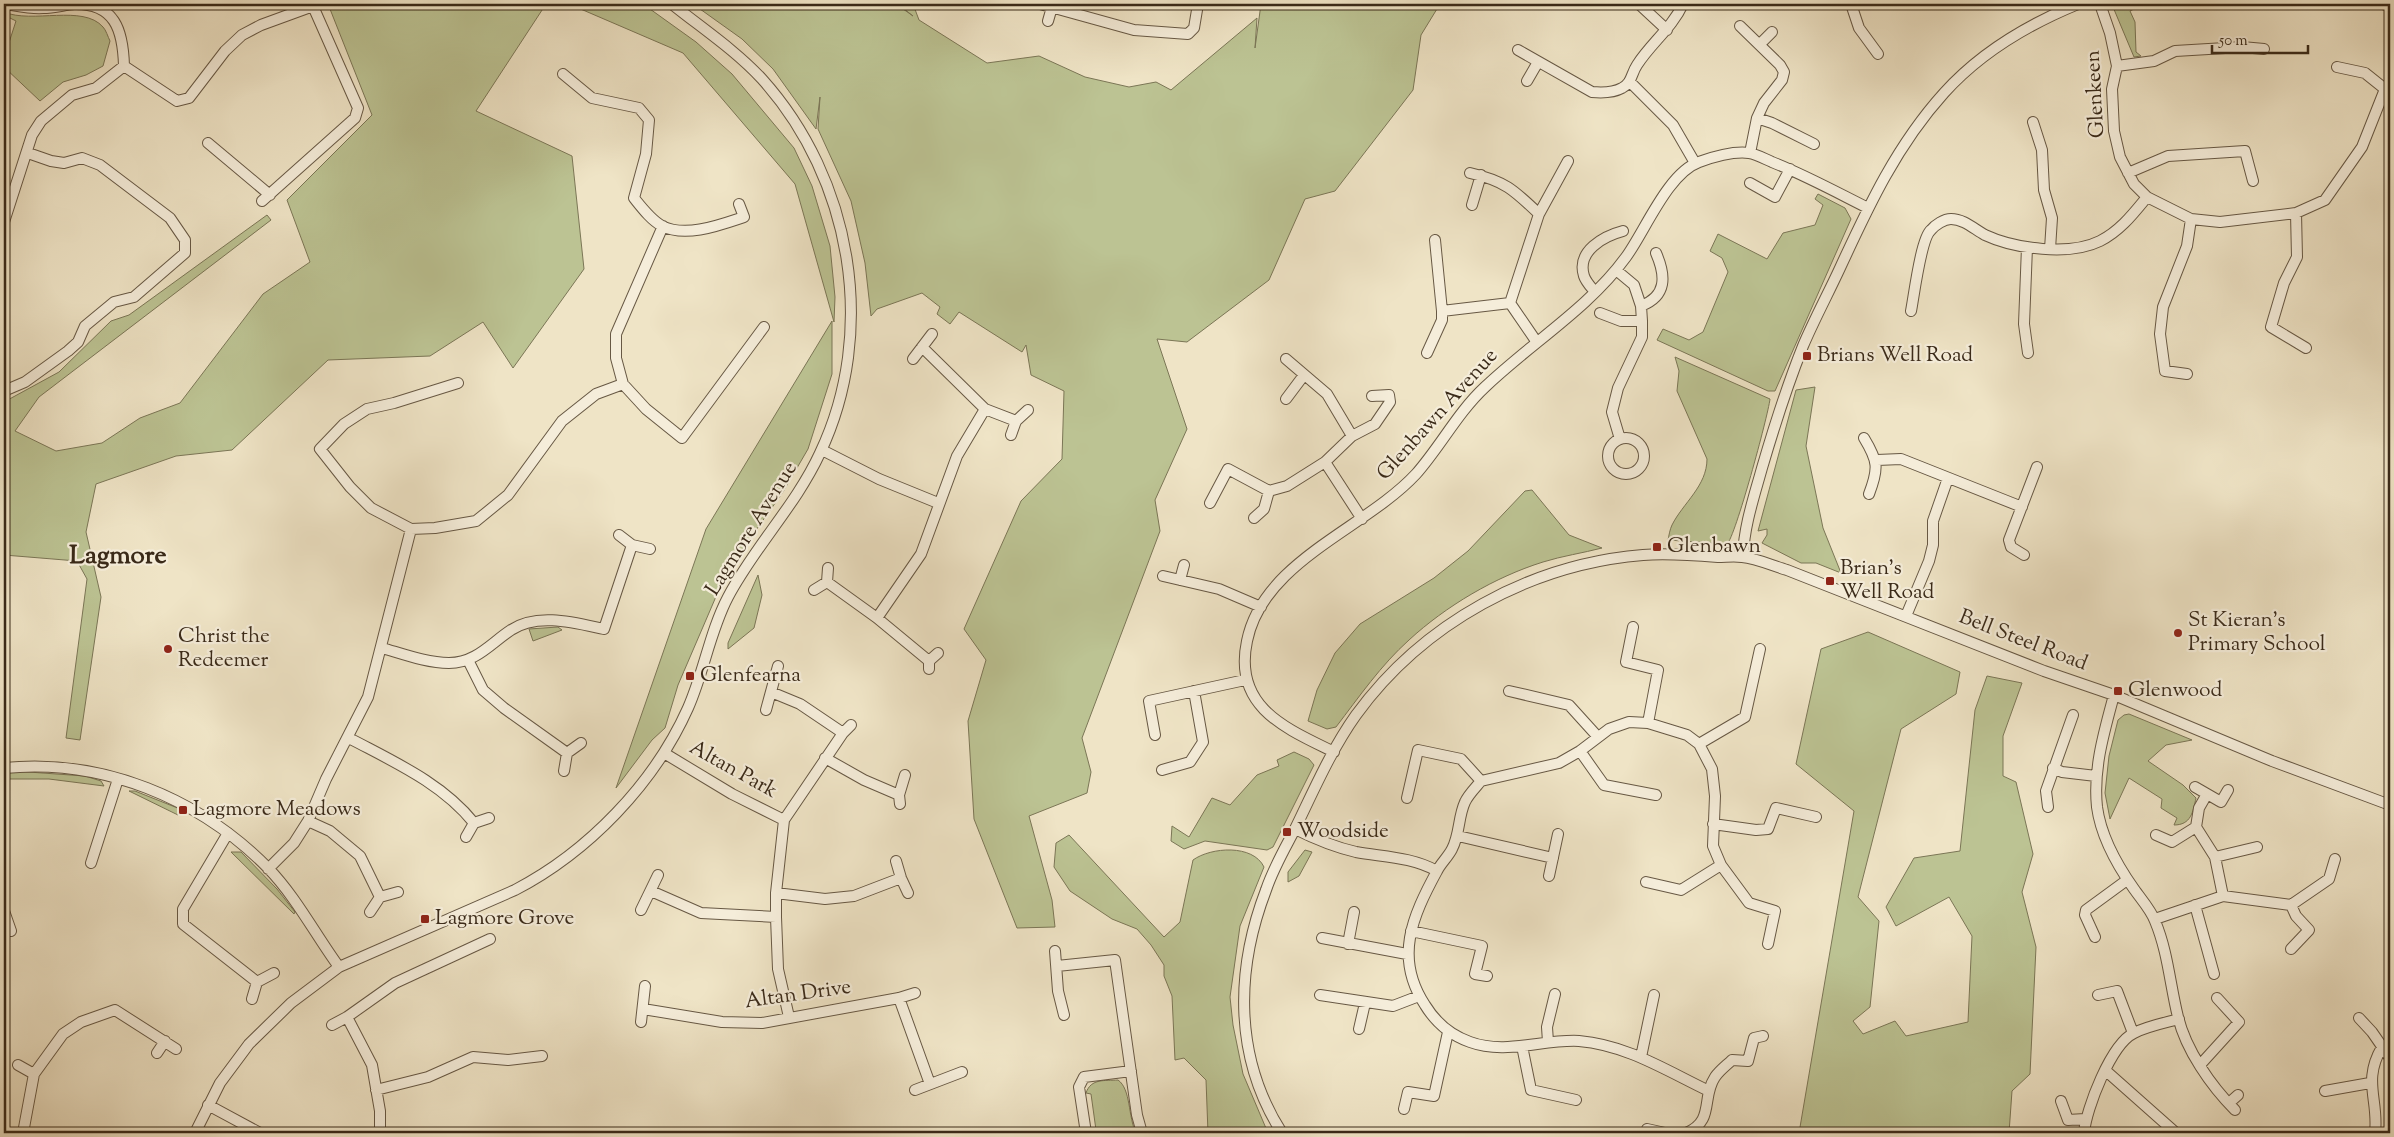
<svg xmlns="http://www.w3.org/2000/svg" width="2394" height="1137" font-family="'Sorts Mill Goudy',serif">
	<style>
		.green { fill: #bcc393; stroke: #7b7656 }
		.lines { fill: none; stroke-linecap: round; stroke-linejoin: round }
		.minor-casing { stroke: #675844; stroke-width: 12 }
		.minor { stroke: #f5edda; stroke-width: 10 }
		.poi-dot { fill: #8f2418; stroke: #f5edda; stroke-width: 2 }
		.labels { text-anchor: middle; dominant-baseline: central; stroke-width: 4.5; stroke-linejoin: round; paint-order: stroke }
		.street-label { font-size: 21px; fill: #3a2a19; stroke: #f5edda }
		.poi-label { font-size: 21px; fill: #3a2a19; stroke: #f5edda; text-anchor: start }
		.district-label { font-size: 26px; font-weight: bold; fill: #3a2a19; stroke: #f5edda }
	</style>
	<rect width="100%" height="100%" fill="#efe4c6"/>
	<filter id="stains"><feTurbulence type="fractalNoise" baseFrequency=".004" numOctaves="4"/><feColorMatrix values="0 0 0 0 .2 0 0 0 0 .09 0 0 0 0 .02 0 0 0 .5 -.17"/></filter>
	<radialGradient id="worn" r=".72"><stop offset=".6" stop-color="#630" stop-opacity="0"/><stop offset="1" stop-color="#630" stop-opacity=".3"/></radialGradient>
	<path class="green" d="M 328,4 L 546,4 L 476,111 L 572,156 L 584,269 L 513,368 L 483,322 L 430,356 L 328,360 L 232,450 L 176,456 L 96,484 L 86,532 L 101,597 L 80,740 L 66,738 L 87,579 L 77,561 L 4,555 L 4,402 L 59,372 L 111,321 L 129,315 L 267,215 L 271,220 L 39,397 L 15,431 L 56,451 L 102,443 L 140,418 L 180,403 L 263,294 L 310,262 L 287,200 L 372,115 Z
		M 569,4 L 643,4 L 696,42 L 732,74 L 794,148 L 812,186 L 830,246 L 835,297 L 834,322 L 795,184 L 683,53 Z
		M 693,4 L 896,4 L 913,16 L 898,4 L 913,4 L 919,20 L 987,63 L 1039,56 L 1085,77 L 1129,87 L 1156,82 L 1171,90 L 1257,18 L 1255,48 L 1261,4 L 1440,4 L 1421,35 L 1413,90 L 1335,191 L 1305,199 L 1269,280 L 1187,342 L 1157,339 L 1187,429 L 1155,500 L 1160,531 L 1082,738 L 1091,772 L 1087,793 L 1029,816 L 1052,900 L 1055,927 L 1017,928 L 974,819 L 968,721 L 986,660 L 964,629 L 1021,501 L 1062,459 L 1064,391 L 1031,375 L 1026,345 L 1022,352 L 959,312 L 950,324 L 937,314 L 940,307 L 922,293 L 877,309 L 871,316 L 865,263 L 851,201 L 818,129 L 820,97 L 816,129 L 773,69 L 742,39 Z
		M 2115,4 L 2144,4 L 2130,11 L 2135,22 L 2136,52 L 2141,56 L 2134,57 L 2113,7 Z
		M 4,12 C 32,24 83,4 103,27 C 106,30 108,37 110,41 L 103,66 L 86,75 L 63,82 L 40,101 L 4,67 L 4,58 L 16,21 L 4,15 Z
		M 1818,194 L 1845,208 L 1851,219 L 1775,391 L 1768,391 L 1657,340 L 1663,329 L 1689,340 L 1703,332 L 1728,272 L 1722,258 L 1710,251 L 1718,234 L 1767,259 L 1783,233 L 1815,225 L 1823,205 L 1815,199 Z
		M 832,321 L 832,374 L 808,449 L 783,492 L 727,571 L 678,685 L 665,728 L 652,740 L 616,788 L 706,529 Z
		M 1675,357 L 1770,399 C 1768,416 1735,538 1727,544 L 1668,540 C 1669,535 1670,529 1672,525 C 1683,503 1707,486 1707,459 L 1677,391 L 1679,371 Z
		M 1815,387 L 1806,446 L 1823,528 L 1841,573 L 1816,563 L 1801,563 L 1762,543 L 1767,535 L 1767,529 L 1758,531 L 1796,390 Z
		M 1532,490 L 1569,535 L 1602,548 C 1583,553 1562,556 1543,562 C 1495,577 1446,606 1409,640 C 1381,665 1359,697 1336,727 L 1327,729 L 1308,721 L 1317,690 L 1335,653 L 1360,624 L 1434,578 L 1468,551 L 1525,491 Z
		M 758,575 L 762,595 L 754,628 L 728,649 L 728,643 Z
		M 558,627 L 562,630 L 533,641 L 529,629 Z
		M 1868,632 L 1960,672 L 1956,694 L 1901,729 L 1858,897 L 1879,921 L 1870,1007 L 1853,1021 L 1863,1034 L 1895,1021 L 1906,1036 L 1968,1022 L 1972,936 L 1949,897 L 1896,926 L 1886,907 L 1914,858 L 1960,851 L 1975,710 L 1987,676 L 2022,683 L 2003,736 L 2003,776 L 2016,782 L 2033,854 L 2022,892 L 2036,947 L 2030,1074 L 2012,1091 L 2009,1133 L 1799,1133 L 1854,811 L 1796,764 L 1821,649 Z
		M 2129,714 L 2192,740 L 2166,745 L 2148,761 L 2183,785 L 2196,798 C 2193,812 2191,825 2174,825 L 2177,818 L 2161,808 L 2162,799 L 2129,778 L 2110,819 L 2105,793 L 2109,756 L 2118,720 L 2124,715 Z
		M 1294,752 L 1309,759 L 1314,765 L 1273,847 L 1267,850 L 1205,841 L 1184,849 L 1171,841 L 1172,826 L 1189,837 L 1212,798 L 1230,805 L 1257,775 L 1279,766 L 1277,760 Z
		M 14,771 L 85,776 L 101,781 L 104,786 L 49,779 L 4,779 L 4,773 Z
		M 129,791 L 135,791 L 180,809 L 178,815 Z
		M 1069,835 L 1164,937 L 1180,922 L 1193,860 C 1211,847 1253,844 1264,867 L 1240,926 L 1230,997 L 1233,1025 L 1243,1074 L 1268,1133 L 1208,1133 L 1206,1080 L 1184,1058 L 1175,1060 L 1172,996 L 1164,976 L 1164,965 L 1151,945 L 1137,929 L 1112,919 L 1070,891 L 1054,867 L 1056,843 Z
		M 1305,850 L 1312,852 L 1299,876 L 1288,882 L 1288,872 Z
		M 231,852 L 241,852 L 277,889 L 295,912 L 294,914 Z
		M 1118,1080 C 1131,1089 1128,1117 1136,1133 L 1094,1133 L 1096,1130 L 1091,1094 L 1086,1093 C 1091,1078 1105,1081 1118,1080 Z"/>
	<g class="lines">
		<g class="minor-casing">
			<path id="minor" d="M 5,4 C 18,6 31,9 43,8 C 54,8 64,5 74,4 C 115,3 123,30 124,66
				M 1040,4 L 1134,30 L 1188,34 L 1194,28 L 1198,4
				M 1639,4 L 1667,30
				M 1851,4 L 1859,28 L 1878,54
				M 2100,4 L 2110,33 L 2117,66 L 2112,89 L 2114,131 L 2120,157 L 2134,184 L 2147,197 L 2191,219 L 2220,222 L 2296,213 L 2325,200 L 2362,147 L 2385,89 L 2365,73 L 2337,67
				M 2382,4 L 2390,6
				M 1048,21 L 1052,7
				M 1740,26 L 1780,65 L 1784,72 L 1782,80 L 1764,103 L 1757,118 L 1750,153
				M 1760,44 L 1772,32
				M 1518,50 L 1592,92 C 1603,93 1613,93 1622,88 C 1632,83 1631,74 1637,65 C 1651,43 1672,28 1683,4
				M 124,66 L 177,101 L 189,98 L 225,51 L 242,35 L 261,25 L 313,6
				M 2117,66 L 2154,61 L 2175,51 L 2242,47 L 2264,49
				M 563,74 L 592,98 L 639,108 L 649,120 L 646,154 L 634,198 C 642,208 651,220 662,226 C 686,238 720,225 744,217 L 739,204
				M 1527,81 L 1538,62
				M 1630,82 L 1673,125 L 1695,163
				M 1757,118 L 1772,123 L 1814,144
				M 2033,122 L 2042,150 L 2044,190 L 2052,218 L 2050,249
				M 208,143 L 270,195
				M 1470,173 C 1505,181 1514,190 1539,214
				M 2128,173 L 2168,156 L 2245,151 L 2253,181
				M 1750,183 L 1775,197 L 1790,169
				M 262,201 L 355,118 L 358,108 L 312,4
				M 1472,205 L 1481,175
				M 2296,213 L 2297,257 L 2284,283 L 2271,327 L 2306,348
				M 4,222 L 32,135 L 41,121 L 72,95 L 96,88 L 124,66
				M 663,226 L 616,334 L 616,358 L 623,384 L 646,409 L 682,438 L 764,327
				M 1435,240 L 1442,311 L 1510,303
				M 2027,247 L 2024,324 L 2028,353
				M 1616,270 L 1634,285 L 1641,306 L 1642,321 L 1642,337 L 1618,388 L 1612,412 L 1620,439
				M 1595,292 C 1591,287 1586,282 1584,276 C 1576,251 1604,236 1623,231
				M 1641,306 C 1667,296 1666,276 1656,253
				M 1911,311 C 1914,296 1921,238 1931,230 C 1935,225 1944,219 1951,219 C 1964,219 1974,229 1985,235 C 2015,249 2070,256 2100,241 C 2120,231 2133,214 2147,197
				M 1600,313 L 1621,321 L 1642,321
				M 1536,341 L 1510,303 L 1539,214 L 1568,161
				M 922,347 L 985,409 L 1016,421
				M 1427,353 L 1442,320 L 1442,311
				M 913,359 L 932,334
				M 1286,359 L 1327,394 L 1352,436
				M 2187,374 L 2165,371 L 2160,334 L 2163,307 L 2187,246 L 2191,219
				M 458,383 L 394,403 L 367,409 L 344,424 L 320,449 L 350,487 L 371,508 L 411,529 L 435,528 L 476,521 L 508,495 L 562,421 L 596,394 L 623,384
				M 4,391 L 25,382 L 68,351 L 78,342 L 85,326 L 114,302 L 134,297 L 185,253 L 185,240 L 170,218 L 100,165 L 82,158 L 64,163 L 51,161 L 28,153
				M 1286,399 L 1304,375
				M 1011,435 L 1016,421 L 1028,410
				M1608 456a18 18 0 1 1 36 0a18 18 0 1 1-36 0Z
				M 1864,438 C 1878,461 1879,468 1869,494
				M 822,450 L 879,479 L 938,503
				M 1877,460 L 1901,459 L 2022,507
				M 1325,462 L 1362,519
				M 1210,503 L 1228,469 L 1269,491 L 1287,486 L 1325,462 L 1352,436 L 1375,424 L 1390,402 L 1389,395 L 1372,396
				M 1254,518 L 1264,509 L 1269,491
				M 619,535 L 632,545 L 650,549
				M 2024,555 L 2011,547 L 2009,540 L 2037,467
				M 1743,556 C 1744,526 1754,497 1762,468 C 1774,427 1787,386 1803,346 C 1814,320 1828,294 1840,268 C 1869,205 1897,145 1944,93 C 1980,53 2029,24 2078,4
				M 1163,576 L 1219,589 L 1261,607
				M 1180,580 L 1184,565
				M 827,582 L 877,618 L 929,661
				M 814,590 L 827,582 L 828,568
				M 1906,616 L 1929,561 L 1933,545 L 1933,521 L 1948,478
				M 877,618 L 921,554 L 957,456 L 985,409
				M 1633,627 L 1626,662 L 1658,670 L 1648,723
				M 382,648 C 403,654 427,663 449,663 C 476,663 491,643 511,630 C 537,612 576,623 604,629 L 632,545
				M 468,660 L 483,690 L 504,708 L 567,753
				M 929,669 L 929,661 L 938,653
				M 1509,691 L 1569,705 L 1598,737
				M 771,692 L 800,704 L 843,733
				M 2114,695 C 2104,732 2093,769 2097,807 C 2101,837 2117,865 2134,889 C 2141,899 2151,910 2155,921 C 2168,952 2170,985 2178,1017 C 2186,1050 2211,1086 2235,1110
				M 766,710 L 778,666
				M 1155,735 L 1149,701 L 1245,680
				M 349,738 C 394,762 442,783 474,823
				M 1699,744 L 1745,717 L 1760,649
				M 1580,751 L 1604,785 L 1656,795
				M 1334,752 C 1285,728 1233,707 1247,641 C 1263,561 1365,529 1416,474 C 1440,447 1458,412 1485,387 C 1531,343 1589,308 1626,257 C 1645,231 1668,173 1699,162 C 1713,157 1734,151 1749,153 C 1756,154 1765,159 1772,162 C 1805,175 1836,192 1868,208
				M 664,753 L 732,794 L 784,820
				M 825,758 L 864,780 L 899,795
				M 4,768 C 102,758 199,798 268,868 C 296,897 315,934 339,967
				M 2053,768 L 2062,772 L 2096,776
				M 1162,770 L 1190,762 L 1203,742 L 1194,691
				M 564,771 L 567,753 L 581,743
				M 2195,787 L 2221,802 L 2228,790
				M 2207,794 L 2199,808 L 2196,827 L 2215,857 L 2223,896
				M 1407,798 L 1418,750 L 1461,759 L 1481,781
				M 900,804 L 899,795 L 905,775
				M 2048,807 L 2046,791 L 2073,715
				M 308,821 L 330,831 L 360,856 L 380,897
				M 1713,824 L 1756,830 L 1768,829 L 1776,808 L 1816,817
				M 1295,829 C 1315,839 1334,847 1356,852 C 1384,857 1412,857 1437,871
				M 228,833 L 183,909 L 183,924 L 257,982
				M 2156,835 L 2172,842 L 2196,827
				M 1458,836 L 1553,858
				M 466,837 L 474,823 L 489,818
				M 2215,857 L 2257,847
				M 896,861 L 901,878 L 908,893
				M 91,863 L 118,779
				M 268,869 L 294,843 L 308,821 L 326,779 L 368,697 L 411,529
				M 1549,876 L 1558,834
				M 1646,882 L 1681,890 L 1721,865
				M 651,891 L 701,913 L 776,917
				M 776,893 L 825,899 L 854,896 L 901,878
				M 2195,905 L 2214,974
				M 641,910 L 658,875
				M 4,911 L 11,931
				M 370,912 L 380,897 L 398,892
				M 2155,919 L 2223,896 L 2291,905 L 2329,879 L 2335,859
				M 1411,931 L 1482,946 L 1475,974 L 1487,976
				M 2095,937 L 2085,915 L 2086,910 L 2127,880
				M 1322,938 L 1407,954
				M 1348,944 L 1354,912
				M 2291,949 L 2309,930 L 2296,916 L 2291,905
				M 1055,951 L 1058,991 L 1064,1015
				M 1057,966 L 1115,960 L 1137,1115 L 1142,1133
				M 1320,995 L 1393,1006 L 1419,996
				M 2098,995 L 2117,991 L 2133,1033
				M 899,998 L 930,1084
				M 252,999 L 257,982 L 274,973
				M 643,1009 L 722,1022 L 762,1023 L 899,998 L 915,993
				M 347,1017 L 372,1065 L 380,1111 L 380,1133
				M 789,1017 L 778,969 L 776,917 L 776,893 L 784,820 L 843,733 L 851,725
				M 2359,1018 L 2372,1032 L 2390,1058
				M 641,1022 L 645,986
				M 332,1025 L 347,1017 L 395,983 L 490,939
				M 1359,1029 L 1365,1003
				M 1548,1042 L 1547,1027 L 1555,994
				M 1522,1046 L 1531,1090 L 1576,1100
				M 157,1053 L 165,1041
				M 1641,1057 L 1654,995
				M 18,1065 L 34,1074
				M 2200,1065 L 2239,1022 L 2217,998
				M 2105,1070 L 2176,1133
				M 376,1090 L 428,1077 L 473,1057 L 508,1060 L 542,1056
				M 915,1090 L 962,1072
				M 1709,1091 C 1667,1071 1627,1045 1579,1041 C 1543,1039 1505,1055 1470,1042 C 1450,1035 1436,1023 1425,1005 C 1394,958 1412,917 1437,871 C 1441,863 1448,857 1452,849 C 1460,834 1458,817 1465,802 C 1468,795 1476,787 1481,781 L 1559,763 L 1580,751 L 1609,729 L 1629,722 L 1648,723 L 1687,735 L 1699,744 L 1712,769 L 1715,796 L 1713,846 L 1721,865 L 1749,903 L 1775,911 L 1768,944
				M 2325,1091 L 2370,1083
				M 2061,1101 L 2068,1120 L 2085,1119
				M 2229,1103 L 2238,1095
				M 208,1105 L 260,1133
				M 1404,1109 L 1408,1092 L 1434,1096 L 1448,1032
				M 1647,1129 L 1665,1133
				M 23,1133 L 34,1074 L 63,1034 L 81,1022 L 115,1010 L 176,1049
				M 195,1133 L 220,1083 L 249,1044 L 291,1003 L 339,967 L 515,890 C 588,852 654,784 688,708 C 704,672 710,631 728,597 C 755,546 796,505 820,453 C 878,331 852,179 762,79 C 735,50 703,29 672,4
				M 1086,1133 L 1079,1087 L 1084,1077 L 1131,1071
				M 1282,1133 C 1234,1058 1235,971 1266,890 C 1273,869 1284,850 1294,831 C 1313,792 1331,750 1356,715 C 1423,623 1531,564 1643,555 C 1668,553 1693,555 1718,557 C 1726,557 1734,556 1742,557 C 1756,558 1773,566 1787,570 L 2044,671 L 2114,695 L 2272,761 L 2390,805
				M 1686,1133 C 1715,1121 1701,1098 1715,1077 C 1720,1070 1727,1065 1732,1060 L 1748,1061 L 1754,1038 L 1763,1036
				M 2084,1133 C 2086,1109 2111,1044 2134,1033 C 2148,1026 2164,1023 2179,1019
				M 2375,1133 C 2379,1100 2362,1081 2382,1047"/>
		</g>
		<use href="#minor" class="minor"/>
	</g>
	<g class="poi-dot">
		<rect x="1802" y="351" width="10" height="10" rx="2.5"/>
		<rect x="1652" y="542" width="10" height="10" rx="2.5"/>
		<rect x="1825" y="576" width="10" height="10" rx="2.5"/>
		<circle cx="2178" cy="633" r="5"/>
		<circle cx="168" cy="649" r="5"/>
		<rect x="685" y="671" width="10" height="10" rx="2.5"/>
		<rect x="2113" y="686" width="10" height="10" rx="2.5"/>
		<rect x="178" y="805" width="10" height="10" rx="2.5"/>
		<rect x="1282" y="827" width="10" height="10" rx="2.5"/>
		<rect x="420" y="914" width="10" height="10" rx="2.5"/>
	</g>
	<g class="labels">
		<g class="street-label">
			<text transform="translate(2096 94) rotate(-93)">Glenkeen</text>
			<text transform="translate(1438 415) rotate(-48)">Glenbawn Avenue</text>
			<text transform="translate(752 529) rotate(-58)">Lagmore Avenue</text>
			<text transform="translate(2023 641) rotate(21)">Bell Steel Road</text>
			<text transform="translate(733 770) rotate(29)">Altan Park</text>
			<text transform="translate(798 995) rotate(-8)">Altan Drive</text>
		</g>
		<g class="poi-label">
			<text x="1817" y="356">Brians Well Road</text>
			<text x="1667" y="547">Glenbawn</text>
			<text x="1840" y="569">Brian's<tspan x="1840" dy="24">Well Road</tspan></text>
			<text x="2188" y="621">St Kieran's<tspan x="2188" dy="24">Primary School</tspan></text>
			<text x="178" y="637">Christ the<tspan x="178" dy="24">Redeemer</tspan></text>
			<text x="700" y="676">Glenfearna</text>
			<text x="2128" y="691">Glenwood</text>
			<text x="193" y="810">Lagmore Meadows</text>
			<text x="1297" y="832">Woodside</text>
			<text x="435" y="919">Lagmore Grove</text>
		</g>
		<g class="district-label">
			<text x="118" y="556">Lagmore</text>
		</g>
	</g>
	<rect width="2394" height="1137" fill="none" stroke="#efe4c6" stroke-width="20"/>
	<rect x="5" y="5" width="2384" height="1127" fill="none" stroke="#3a2a19" stroke-width="2.5"/>
	<rect x="10" y="10" width="2374" height="1117" fill="none" stroke="#3a2a19"/>
	<path d="M2212 45v8h96v-8" fill="none" stroke="#3a2a19" stroke-width="2.5"/>
	<text x="2219" y="45" font-size="15" fill="#3a2a19" stroke="#f5edda" stroke-width="4" paint-order="stroke">50 m</text>
	<rect width="100%" height="100%" filter="url(#stains)"/>
	<rect width="100%" height="100%" fill="url(#worn)"/>
</svg>
